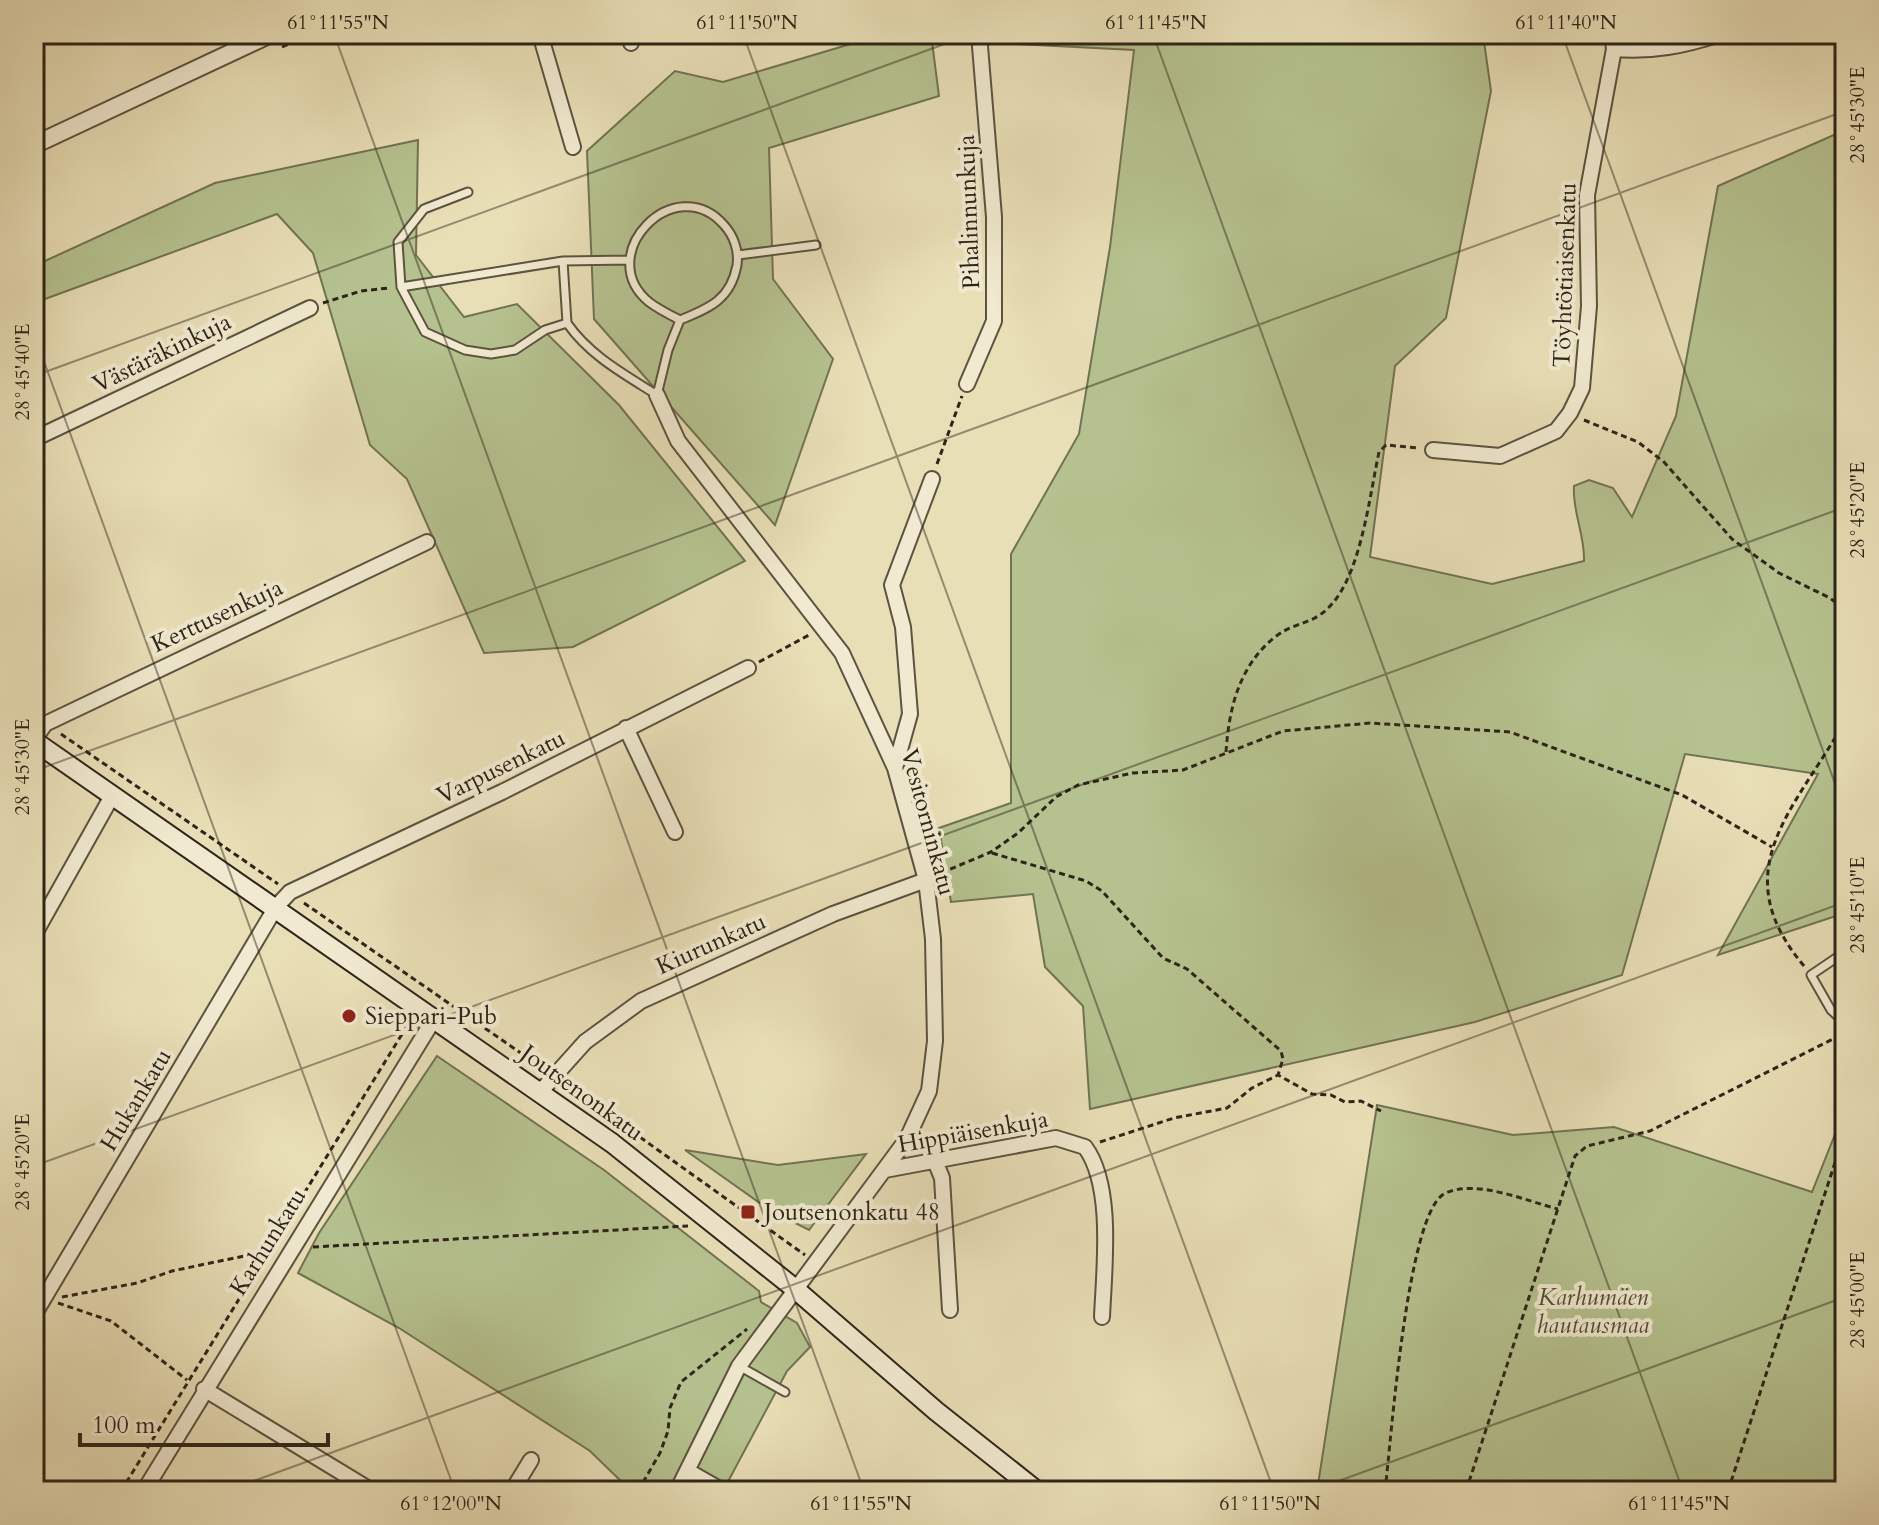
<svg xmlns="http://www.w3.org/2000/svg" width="1879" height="1525" font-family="Cardo,serif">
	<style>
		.green { fill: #b5c28f; stroke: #717354; stroke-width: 2 }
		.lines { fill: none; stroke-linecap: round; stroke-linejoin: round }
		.service-casing { stroke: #5c5340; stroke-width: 11 }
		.minor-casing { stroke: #5c5340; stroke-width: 18 }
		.tertiary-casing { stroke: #5c5340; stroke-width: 20 }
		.secondary-casing { stroke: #2d2419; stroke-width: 22 }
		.path { stroke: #2d2419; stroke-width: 3; stroke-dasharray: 6 4; stroke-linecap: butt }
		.service { stroke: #f1ead0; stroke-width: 7 }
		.minor { stroke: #f1ead0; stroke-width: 14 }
		.tertiary { stroke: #f1ead0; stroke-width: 16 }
		.secondary { stroke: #f1ead0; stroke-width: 18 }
		.ticks { fill: none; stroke: #2d2419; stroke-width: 2; stroke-opacity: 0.45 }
		.poi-dot { fill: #8f2418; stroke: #f1ead0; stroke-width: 3 }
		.labels { text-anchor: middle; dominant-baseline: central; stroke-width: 8; stroke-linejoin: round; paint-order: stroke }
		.street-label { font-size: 24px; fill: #2d2419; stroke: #f1ead0 }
		.poi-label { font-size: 24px; fill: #2d2419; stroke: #f1ead0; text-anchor: start }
		.park-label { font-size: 24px; font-style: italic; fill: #4f4c36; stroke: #f1ead0 }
		.neatline { fill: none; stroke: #2d2419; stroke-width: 3 }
		.ticks-label { font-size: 20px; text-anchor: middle; fill: #2d2419 }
	</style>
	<rect width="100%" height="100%" fill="#e9dfb7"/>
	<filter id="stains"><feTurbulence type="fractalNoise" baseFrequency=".0025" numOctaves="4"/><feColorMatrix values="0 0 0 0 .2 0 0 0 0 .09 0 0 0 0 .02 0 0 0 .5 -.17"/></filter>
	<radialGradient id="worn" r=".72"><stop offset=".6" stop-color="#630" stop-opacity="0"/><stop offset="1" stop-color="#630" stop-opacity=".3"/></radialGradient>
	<path class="green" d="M 884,34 L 931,34 L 939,96 L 769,148 L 773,279 L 833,359 L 775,525 L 594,319 L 587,151 L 675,71 L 723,82 Z
		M 995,34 L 1483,34 L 1491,91 L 1446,318 L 1395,366 L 1370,557 L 1492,584 L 1584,561 C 1585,535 1572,511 1574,486 L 1589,480 L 1613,488 L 1632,517 L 1676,416 L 1718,186 L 1845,130 L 1845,913 L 1718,955 L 1818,774 L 1685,754 L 1622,975 L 1475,1022 L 1090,1109 L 1083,1006 L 1045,967 L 1033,894 L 951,902 L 939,828 L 1011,803 L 1011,554 L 1079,434 L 1110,247 L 1134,50 L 995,43 Z
		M 418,140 L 416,255 L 464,317 L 517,304 L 619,405 L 745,561 L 573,647 L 484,653 L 407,479 L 370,445 L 313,253 L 277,214 L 34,303 L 34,266 L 215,183 Z
		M 437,1056 L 604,1170 L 759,1291 L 761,1302 L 797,1323 L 810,1347 L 787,1371 L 723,1491 L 625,1491 L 627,1487 L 590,1451 L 399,1328 L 298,1273 L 319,1233 Z
		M 1377,1105 L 1513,1135 L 1614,1127 L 1812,1192 L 1845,1109 L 1845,1491 L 1317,1491 Z
		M 685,1150 L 778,1165 L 866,1154 L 809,1230 L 771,1211 Z"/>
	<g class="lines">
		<g class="service-casing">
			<path id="service" d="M 468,192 L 424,209 L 398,242 L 401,287 L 425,332 L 465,350 L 491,354 L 515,350 L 545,330 L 567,323 C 590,356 624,374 657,395 L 668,350 L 680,320 C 710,308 731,299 737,265 C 739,251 734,236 724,225 C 675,169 592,255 649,302 C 658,309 670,315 680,320
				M 738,255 L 816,245
				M 563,261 L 567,323
				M 401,287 L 563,261 L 629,260
				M 1845,952 L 1811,975 L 1831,1010 L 1845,1023
				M 739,1366 L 785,1392"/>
		</g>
		<g class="minor-casing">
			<path id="minor" d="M 540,34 L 573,147
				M 629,34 L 631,43
				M 1614,49 C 1653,52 1683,46 1720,34
				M 967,384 L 994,321 L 994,217 L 979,34
				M 657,395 L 678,441 L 842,653 L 895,768 L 926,880 L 933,939 L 935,1041 L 929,1091 L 907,1139 L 739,1366 L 677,1491
				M 34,439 L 310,308
				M 1433,450 L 1500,456 L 1556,431 L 1570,413 L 1582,388 L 1589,306 L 1587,195 L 1614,49 L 1612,34
				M 626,728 L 675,832
				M 34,740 L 45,724 L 427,542
				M 895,768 L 910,714 L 903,627 L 892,585 L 932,479
				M 34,935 L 112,796
				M 541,1091 L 585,1042 L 641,1001 L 833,914 L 926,880
				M 935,1161 L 942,1178 L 950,1310
				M 885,1170 L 1056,1138 L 1085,1147 C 1114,1186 1104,1269 1102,1317
				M 34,1315 L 276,907 L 290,892 L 502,792 L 748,668
				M 204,1389 L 372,1491
				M 688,1471 L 723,1491
				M 144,1491 L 434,1019
				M 512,1491 L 531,1460"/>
		</g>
		<g class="tertiary-casing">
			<path id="tertiary" d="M 34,145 L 271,34"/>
		</g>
		<g class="secondary-casing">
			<path id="secondary" d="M 34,741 L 612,1143 L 794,1288 L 936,1411 L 1037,1491"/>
		</g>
		<path class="path" d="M 282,47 L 311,34
			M 323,303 L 361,291 L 389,288
			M 1584,420 L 1638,442 L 1664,462 L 1732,539 L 1779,573 L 1830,598 L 1845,610
			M 937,464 L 962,396
			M 759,662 L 809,635
			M 61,734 L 278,884
			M 1226,752 C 1229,708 1239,666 1275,637 C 1298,619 1315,627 1336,599 C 1362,564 1370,494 1379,452 L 1386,445 L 1419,448
			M 992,853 L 1086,881 L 1102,891 L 1163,958 L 1187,969 L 1281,1051 L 1283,1059 L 1278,1075
			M 941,873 L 991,852 L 1018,833 L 1056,797 L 1078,785 L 1133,773 L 1183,770 L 1283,731 L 1370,723 L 1510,732 L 1682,795 L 1772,847
			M 304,903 L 541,1067
			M 1804,966 C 1723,870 1795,810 1845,721
			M 567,1085 L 805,1255
			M 1100,1142 L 1174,1118 L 1227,1108 L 1252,1088 L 1278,1075 L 1312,1094 L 1331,1095 L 1345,1102 L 1361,1101 L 1381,1111
			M 313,1247 L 688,1226
			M 62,1297 L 137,1283 L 172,1271 L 273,1250
			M 58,1303 L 111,1321 L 187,1380
			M 121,1491 L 407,1026 L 400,1018
			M 638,1491 L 660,1453 L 668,1431 L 670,1408 L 681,1382 L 747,1329
			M 1385,1491 C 1391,1442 1407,1214 1444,1194 C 1475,1178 1526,1201 1558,1209
			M 1466,1491 L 1575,1156 L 1587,1146 L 1650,1131 L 1843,1034
			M 1728,1491 L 1845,1132"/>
		<use href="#service" class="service"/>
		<use href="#minor" class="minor"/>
		<use href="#tertiary" class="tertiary"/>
		<use href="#secondary" class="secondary"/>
	</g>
	<path class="ticks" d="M 334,34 L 864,1491M 743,34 L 1274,1491M 1153,34 L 1683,1491M 1562,34 L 1845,811M 34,334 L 455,1491M 34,376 L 972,34M 34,771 L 1845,111M 34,1166 L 1845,507M 34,1459 L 46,1491M 226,1491 L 1845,902M 1311,1491 L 1845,1297"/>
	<g class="poi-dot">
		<circle cx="349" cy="1016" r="8"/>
		<rect x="740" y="1204" width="16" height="16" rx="4"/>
	</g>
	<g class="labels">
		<g class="street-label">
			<text transform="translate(969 212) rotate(-92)">Pihalinnunkuja</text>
			<text transform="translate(1565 275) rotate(-88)">Töyhtötiaisenkatu</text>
			<text transform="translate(162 353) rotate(-26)">Västäräkinkuja</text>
			<text transform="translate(217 616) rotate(-25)">Kerttusenkuja</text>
			<text transform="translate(501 767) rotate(-26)">Varpusenkatu</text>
			<text transform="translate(928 822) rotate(75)">Vesitorninkatu</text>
			<text transform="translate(711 944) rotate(-24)">Kiurunkatu</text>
			<text transform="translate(582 1093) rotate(36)">Joutsenonkatu</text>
			<text transform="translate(136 1100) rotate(-59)">Hukankatu</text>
			<text transform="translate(973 1132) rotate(-10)">Hippiäisenkuja</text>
			<text transform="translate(268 1242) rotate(-58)">Karhunkatu</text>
		</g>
		<g class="poi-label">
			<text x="365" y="1016">Sieppari-Pub</text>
			<text x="764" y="1212">Joutsenonkatu 48</text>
		</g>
		<g class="park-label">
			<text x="1593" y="1297">Karhumäen<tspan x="1593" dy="28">hautausmaa</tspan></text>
		</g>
	</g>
	<rect width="1879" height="1525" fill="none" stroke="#e9dfb7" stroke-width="88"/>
	<path d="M80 1433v12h248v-12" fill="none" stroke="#2d2419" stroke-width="4"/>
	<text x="92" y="1433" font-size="24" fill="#2d2419" stroke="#f1ead0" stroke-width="6" paint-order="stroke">100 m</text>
	<rect x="44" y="44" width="1791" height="1437" class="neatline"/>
	<g class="ticks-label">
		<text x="338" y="29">61°11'55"N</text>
		<text x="747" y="29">61°11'50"N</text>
		<text x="1156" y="29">61°11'45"N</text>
		<text x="1566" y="29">61°11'40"N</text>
		<text transform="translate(1857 115) rotate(-90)" y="7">28°45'30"E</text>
		<text transform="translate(22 372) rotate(-90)" y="7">28°45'40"E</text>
		<text transform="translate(1857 510) rotate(-90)" y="7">28°45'20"E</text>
		<text transform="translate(22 767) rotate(-90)" y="7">28°45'30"E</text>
		<text transform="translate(1857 905) rotate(-90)" y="7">28°45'10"E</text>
		<text transform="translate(22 1162) rotate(-90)" y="7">28°45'20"E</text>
		<text transform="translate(1857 1300) rotate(-90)" y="7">28°45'00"E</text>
		<text x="451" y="1510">61°12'00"N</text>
		<text x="861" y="1510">61°11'55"N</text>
		<text x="1270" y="1510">61°11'50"N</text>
		<text x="1679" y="1510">61°11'45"N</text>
	</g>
	<rect width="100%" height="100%" filter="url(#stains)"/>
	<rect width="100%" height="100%" fill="url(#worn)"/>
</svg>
